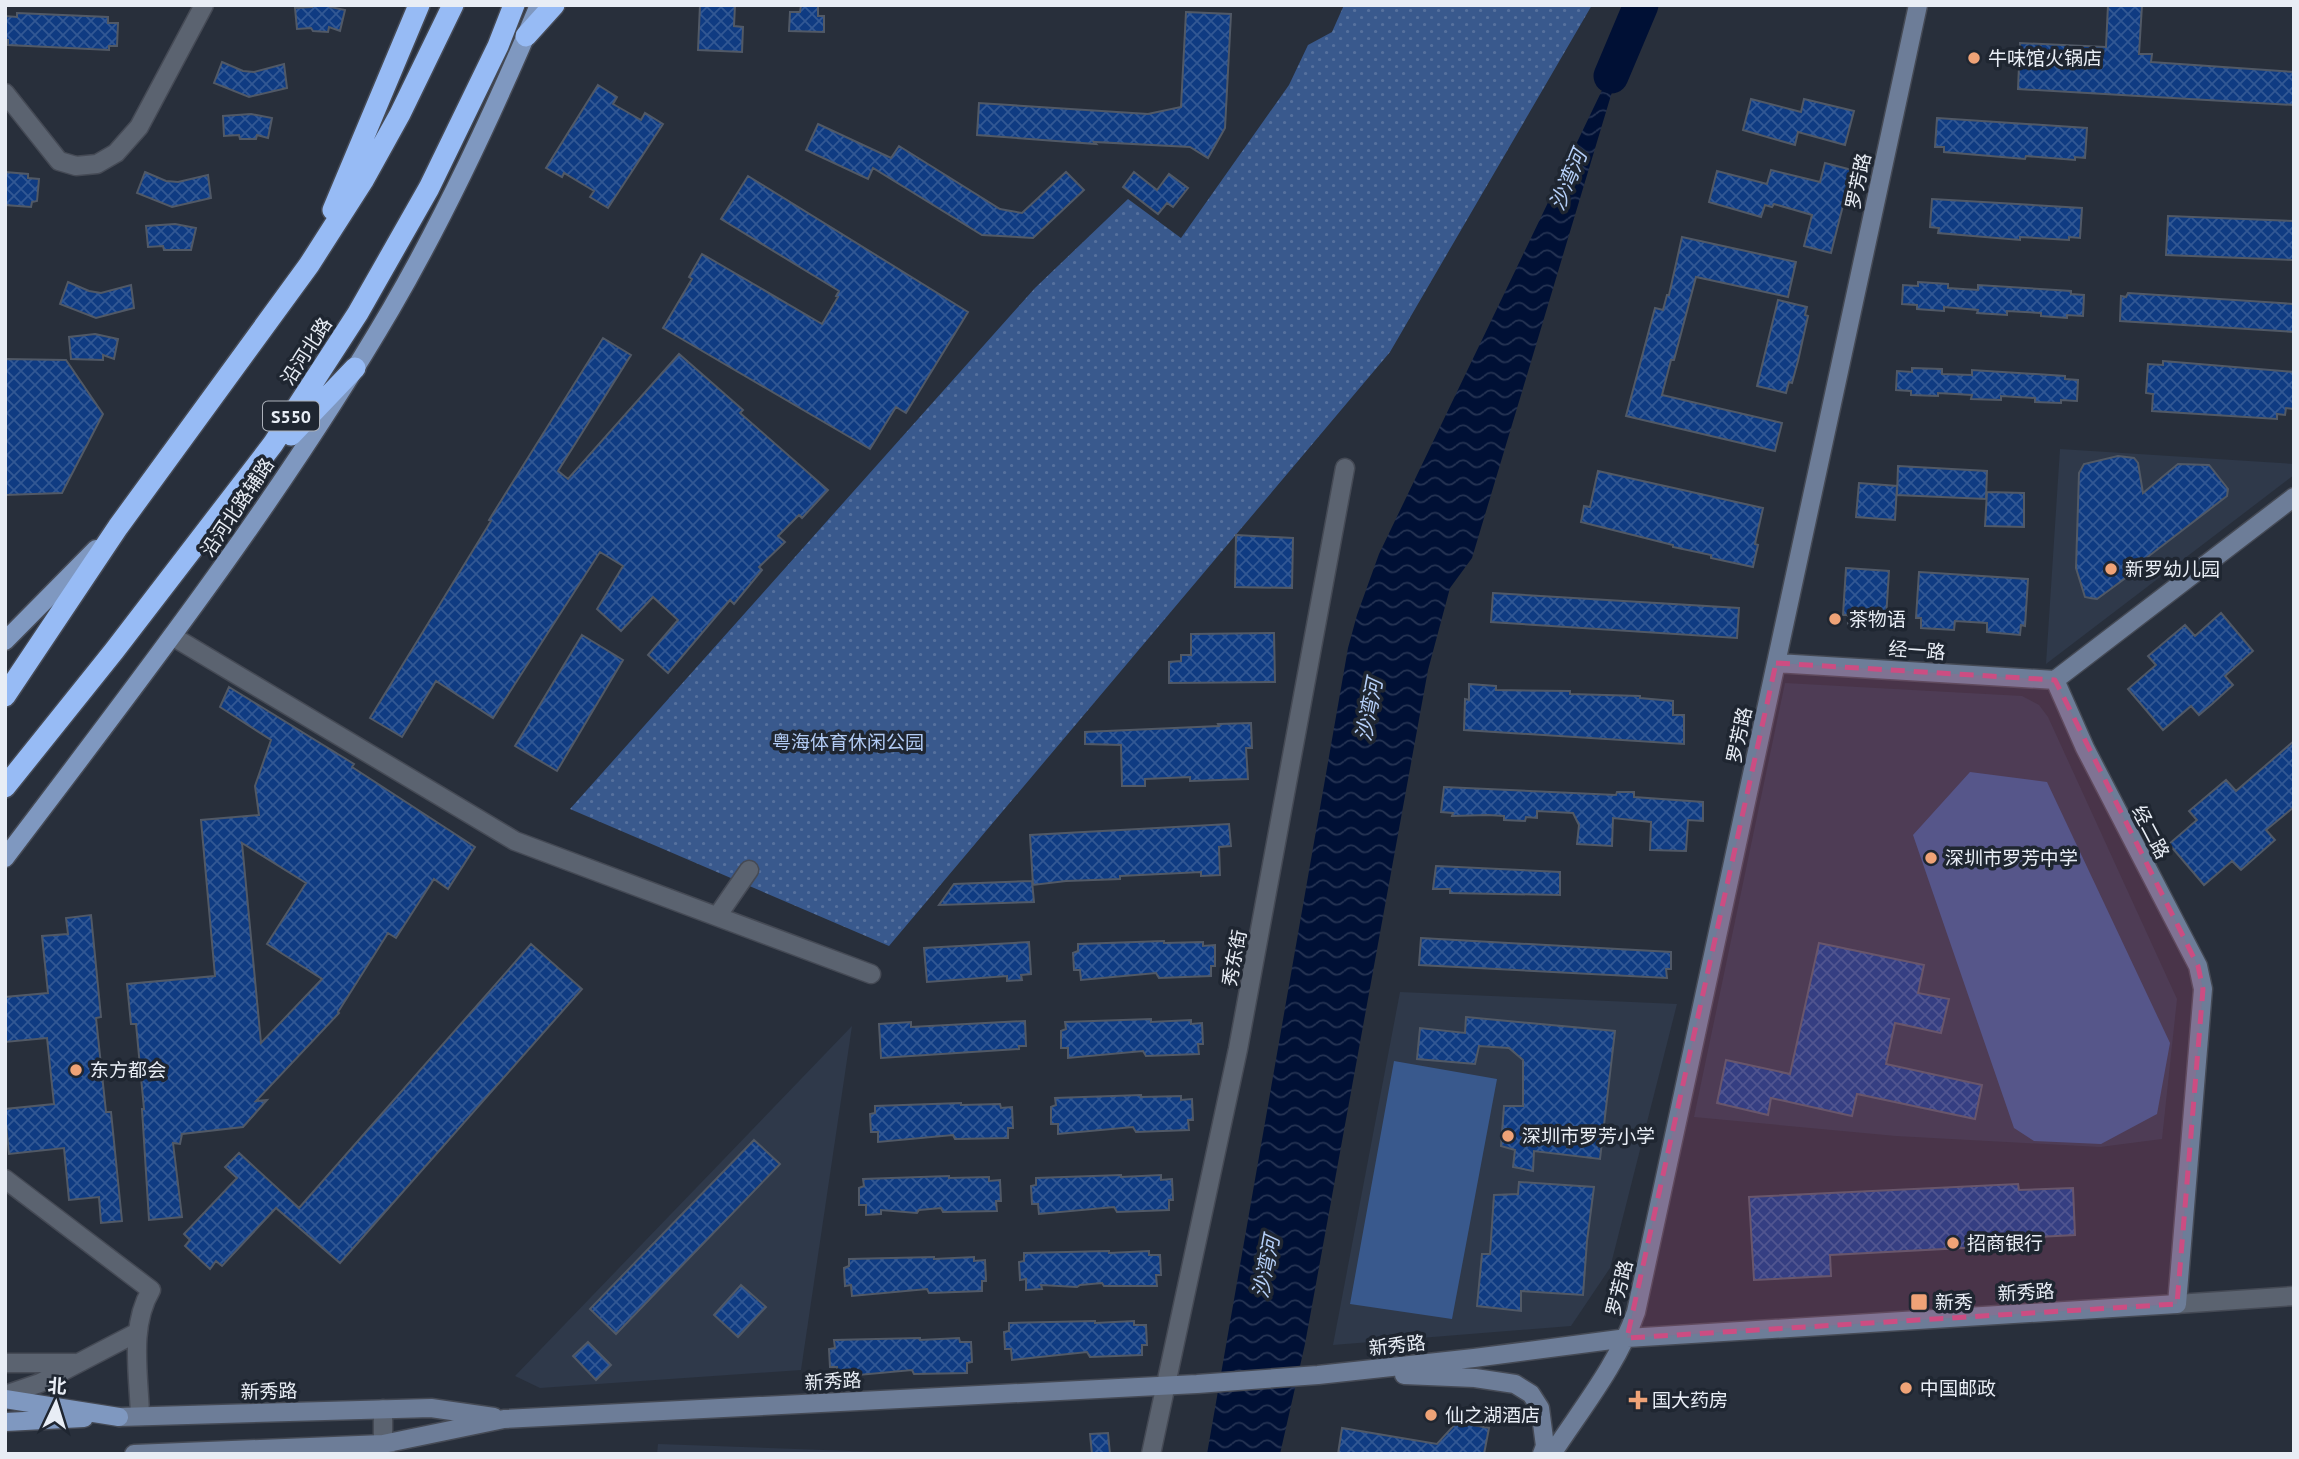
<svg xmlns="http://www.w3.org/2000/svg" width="2299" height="1459" font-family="'PT Sans','Noto Sans SC',sans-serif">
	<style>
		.built { fill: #2f394a }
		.grass { fill: url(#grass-dots) }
		.pitch { fill: #39598d }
		.water { fill: url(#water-waves) }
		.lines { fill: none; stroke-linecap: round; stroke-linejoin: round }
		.river { stroke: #001035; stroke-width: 35 }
		.building { fill: url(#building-cross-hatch); stroke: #515966; stroke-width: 2; fill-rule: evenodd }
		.street-casing { stroke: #454a55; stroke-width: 21 }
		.secondary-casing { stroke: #454a55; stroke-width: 21 }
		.primary-casing { stroke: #454a55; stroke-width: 21 }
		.highway-casing { stroke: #454a55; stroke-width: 24 }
		.street { stroke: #5b6370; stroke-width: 18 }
		.secondary { stroke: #6d7d98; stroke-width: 18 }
		.primary { stroke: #7f98c0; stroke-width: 18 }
		.highway { stroke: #97bbf5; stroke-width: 21 }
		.marked { fill: #cc4d82; fill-opacity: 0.2; stroke: #cc4d82; stroke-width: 5; stroke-dasharray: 14 9; stroke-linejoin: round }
		.poi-dot { fill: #efa377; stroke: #1f2631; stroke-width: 2.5 }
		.labels { text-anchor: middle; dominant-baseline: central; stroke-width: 7; stroke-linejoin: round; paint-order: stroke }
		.shield { fill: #1f2631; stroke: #acb1ba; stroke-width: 2 }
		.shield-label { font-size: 18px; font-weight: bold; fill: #e8edf5 }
		.poi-label { font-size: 19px; fill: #e8edf5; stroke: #1f2631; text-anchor: start }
		.street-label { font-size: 19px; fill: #e8edf5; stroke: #1f2631 }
		.park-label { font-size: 19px; fill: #b2cbf4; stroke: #1f2631 }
		.water-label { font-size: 21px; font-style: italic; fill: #b6d0f9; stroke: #1f2631 }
	</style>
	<defs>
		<pattern id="grass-dots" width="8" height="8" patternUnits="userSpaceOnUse" patternTransform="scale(1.75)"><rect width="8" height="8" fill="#39598d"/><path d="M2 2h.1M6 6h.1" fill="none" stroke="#56719e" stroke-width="1.8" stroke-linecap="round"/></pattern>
		<pattern id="water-waves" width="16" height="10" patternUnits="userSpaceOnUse" patternTransform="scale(1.75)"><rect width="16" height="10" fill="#001035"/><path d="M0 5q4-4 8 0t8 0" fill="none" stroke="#253353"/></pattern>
		<pattern id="building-cross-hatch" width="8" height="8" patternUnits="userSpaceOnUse" patternTransform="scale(1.75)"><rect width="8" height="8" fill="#0f3b82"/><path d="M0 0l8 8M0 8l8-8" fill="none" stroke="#325894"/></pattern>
	</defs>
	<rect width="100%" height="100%" fill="#282f3b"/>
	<path class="built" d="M 2060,449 L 2294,464 L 2294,475 L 2046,664 Z
		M 1785,683 L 2022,696 L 2039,705 L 2048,717 L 2177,999 L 2162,1139 L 2100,1147 L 1896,1136 L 1694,1117 Z
		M 1400,992 L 1677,1004 L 1610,1268 L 1571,1326 L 1333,1345 Z
		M 852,1026 L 801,1370 L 540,1388 L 515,1376 Z
		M 658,1444 L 933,1454 L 657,1454 Z"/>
	<path class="grass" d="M 1344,5 L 1592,5 L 1390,352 L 889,946 L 570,809 L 1035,288 L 1128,199 L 1181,238 L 1289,85 L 1308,45 L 1332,32 Z"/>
	<path class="pitch" d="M 1970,772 L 2047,782 L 2170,1043 L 2157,1114 L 2101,1144 L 2034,1141 L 2014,1128 L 1913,835 Z
		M 1394,1061 L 1497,1079 L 1452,1319 L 1350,1304 Z"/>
	<path class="water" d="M 1630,32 L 1472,558 L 1450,588 L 1428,670 L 1305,1344 L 1280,1454 L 1207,1454 L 1348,648 L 1357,615 L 1379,554 Z"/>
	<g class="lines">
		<path class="river" d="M 1611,76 L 1641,5"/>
	</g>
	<path class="building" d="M 312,5 L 330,5 L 330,7 L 345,10 L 340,31 L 329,27 L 328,32 L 313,31 L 311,28 L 297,29 L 295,8 L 312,7 Z
		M 700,5 L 735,5 L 734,26 L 743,27 L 742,52 L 698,50 Z
		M 801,5 L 818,5 L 818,16 L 824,16 L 824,32 L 789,31 L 790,12 L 800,12 Z
		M 2108,5 L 2142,5 L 2139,54 L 2152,54 L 2151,62 L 2294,72 L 2294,105 L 2018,89 L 2020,43 L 2106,47 Z
		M 1186,12 L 1231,14 L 1225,128 L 1208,158 L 1190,147 L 1094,142 L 1096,144 L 977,135 L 979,103 L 1148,114 L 1181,107 Z
		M 17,13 L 108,17 L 108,23 L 118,23 L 117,46 L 109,46 L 109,50 L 8,45 L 8,40 L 5,40 L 5,16 L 17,17 Z
		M 222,62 L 243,71 L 254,72 L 284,64 L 287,88 L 249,97 L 214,83 Z
		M 598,85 L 617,97 L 613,104 L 641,120 L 645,113 L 663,124 L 608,208 L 590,197 L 594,191 L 564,173 L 562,177 L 546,168 Z
		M 1751,99 L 1801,112 L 1804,99 L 1854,111 L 1845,145 L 1798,132 L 1795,145 L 1743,130 Z
		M 251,114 L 272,118 L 268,138 L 257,135 L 256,139 L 240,139 L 239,135 L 224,136 L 223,116 Z
		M 1937,118 L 2087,128 L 2085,158 L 2075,157 L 2075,160 L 2026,156 L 2025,159 L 1944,152 L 1944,147 L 1935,147 Z
		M 818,124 L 891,158 L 899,146 L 1000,209 L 1022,213 L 1066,172 L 1084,190 L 1033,238 L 982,235 L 873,168 L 868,179 L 806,150 Z
		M 1825,163 L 1852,170 L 1831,253 L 1804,246 L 1812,215 L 1774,204 L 1772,207 L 1765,205 L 1761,217 L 1709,202 L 1717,171 L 1767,184 L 1771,170 L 1820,182 Z
		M 5,172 L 28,174 L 28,178 L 39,179 L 37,201 L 32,202 L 31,207 L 5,205 Z
		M 145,172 L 166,181 L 178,182 L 208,175 L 211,198 L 172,207 L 137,193 Z
		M 1134,172 L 1157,190 L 1169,174 L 1188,188 L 1173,207 L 1167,203 L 1158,214 L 1123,187 Z
		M 748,176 L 968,312 L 906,413 L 896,407 L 870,449 L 663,328 L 692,279 L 689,277 L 702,254 L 822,324 L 838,297 L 836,296 L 839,291 L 721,219 Z
		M 1932,199 L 2082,208 L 2080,238 L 2069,237 L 2069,240 L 2020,237 L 2020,240 L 1938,233 L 1939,228 L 1930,227 Z
		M 2168,216 L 2294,221 L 2294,260 L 2166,255 Z
		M 175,224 L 196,228 L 191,250 L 164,250 L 163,246 L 148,247 L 146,226 Z
		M 1682,237 L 1796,262 L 1788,297 L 1696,277 L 1674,360 L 1671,360 L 1662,395 L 1782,423 L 1775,451 L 1626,416 L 1655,308 L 1663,310 L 1667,295 L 1669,295 Z
		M 68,282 L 89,291 L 101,293 L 131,285 L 134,308 L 96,318 L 60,304 Z
		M 1918,282 L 1948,284 L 1948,288 L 1978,290 L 1978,285 L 2071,291 L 2071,294 L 2084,295 L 2083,316 L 2067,315 L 2067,318 L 2041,316 L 2041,313 L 2007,311 L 2007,315 L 1977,313 L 1978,310 L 1944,307 L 1944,311 L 1917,309 L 1917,305 L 1902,304 L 1903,285 L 1918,286 Z
		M 2128,293 L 2294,304 L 2294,332 L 2120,321 L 2121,296 L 2126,297 Z
		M 1778,300 L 1807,307 L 1805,315 L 1808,316 L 1798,361 L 1792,383 L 1789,382 L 1786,393 L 1757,386 Z
		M 95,334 L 118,339 L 114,359 L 103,355 L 103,360 L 71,359 L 69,337 Z
		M 603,338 L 631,355 L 558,471 L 568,479 L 679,354 L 743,410 L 740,413 L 828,490 L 802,518 L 799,515 L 778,536 L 785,542 L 759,567 L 762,570 L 734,604 L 730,600 L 668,673 L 648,655 L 678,620 L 653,597 L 621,631 L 597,609 L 623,566 L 600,552 L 493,718 L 436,681 L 402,737 L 370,718 L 491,521 L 489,520 Z
		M 5,359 L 66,360 L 103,414 L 62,493 L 5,495 Z
		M 2163,361 L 2294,372 L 2294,409 L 2286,408 L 2285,415 L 2277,414 L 2277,419 L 2152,411 L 2153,394 L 2146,393 L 2148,364 L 2163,365 Z
		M 1912,368 L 1942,369 L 1942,374 L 1972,375 L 1972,370 L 2065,376 L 2065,379 L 2078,380 L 2077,401 L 2061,400 L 2061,403 L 2035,402 L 2035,398 L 2001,396 L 2001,400 L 1971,399 L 1972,395 L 1938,393 L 1938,396 L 1911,395 L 1911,391 L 1896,390 L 1897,371 L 1912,372 Z
		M 2118,456 L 2134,458 L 2138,463 L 2143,493 L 2178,464 L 2209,465 L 2228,489 L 2227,496 L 2128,572 L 2127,577 L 2097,599 L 2090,598 L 2085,597 L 2076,568 L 2079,473 L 2084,464 Z
		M 1898,466 L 1987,471 L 1986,499 L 1897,495 Z
		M 1598,471 L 1763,508 L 1755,544 L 1758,545 L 1753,567 L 1711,558 L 1711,555 L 1673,547 L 1673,545 L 1581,522 L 1584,506 L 1590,507 Z
		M 1859,483 L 1897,486 L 1895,520 L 1856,517 Z
		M 1987,492 L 2024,493 L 2024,527 L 1985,526 Z
		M 1236,535 L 1293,538 L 1292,588 L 1235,587 Z
		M 1846,568 L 1889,571 L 1886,618 L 1882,618 L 1882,625 L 1848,625 L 1848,615 L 1843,615 Z
		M 1919,572 L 2028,579 L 2025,626 L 2021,625 L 2020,635 L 1987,632 L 1987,623 L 1955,621 L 1954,630 L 1921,628 L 1921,618 L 1916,618 Z
		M 1493,593 L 1739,608 L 1737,638 L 1491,622 Z
		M 2221,613 L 2253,651 L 2225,676 L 2233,685 L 2212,704 L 2199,715 L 2191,706 L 2163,730 L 2128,689 L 2156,665 L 2148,656 L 2185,625 L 2195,636 Z
		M 1274,633 L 1275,682 L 1169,683 L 1169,662 L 1181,661 L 1181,655 L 1191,655 L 1191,634 Z
		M 582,635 L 623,660 L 557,771 L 515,746 Z
		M 1469,684 L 1496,686 L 1496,690 L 1570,691 L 1570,694 L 1640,696 L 1640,698 L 1673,701 L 1673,715 L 1684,715 L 1684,744 L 1464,730 L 1465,699 L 1469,700 Z
		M 229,687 L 354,764 L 352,767 L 475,847 L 448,889 L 434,879 L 396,938 L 388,933 L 338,1012 L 339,1013 L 256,1101 L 267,1100 L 243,1127 L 182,1134 L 180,1144 L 173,1143 L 182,1217 L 149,1220 L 142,1109 L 144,1109 L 136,1024 L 131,1024 L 127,984 L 215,976 L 201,820 L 259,815 L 255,786 L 271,740 L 220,707 ZM 242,843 L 306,883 L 267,944 L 322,979 L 261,1043 Z
		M 1251,723 L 1252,748 L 1246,748 L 1248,779 L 1190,781 L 1190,777 L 1145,779 L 1145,786 L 1122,786 L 1121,745 L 1085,744 L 1085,732 L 1219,726 L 1218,724 Z
		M 2294,741 L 2294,807 L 2266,830 L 2275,840 L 2241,870 L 2232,861 L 2204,885 L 2169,844 L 2197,820 L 2189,811 L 2226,780 L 2236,791 Z
		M 1444,787 L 1616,795 L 1617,792 L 1634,792 L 1634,797 L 1703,802 L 1703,821 L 1688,820 L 1686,851 L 1650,850 L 1651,822 L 1613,818 L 1612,846 L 1577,844 L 1579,825 L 1573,813 L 1537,811 L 1537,818 L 1526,817 L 1525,821 L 1504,820 L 1504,816 L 1488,815 L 1452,816 L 1453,813 L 1441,812 Z
		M 1229,824 L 1231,846 L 1219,847 L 1220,875 L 1201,876 L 1201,872 L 1120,876 L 1120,879 L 1066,881 L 1033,885 L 1030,835 Z
		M 1436,866 L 1560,872 L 1560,895 L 1450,893 L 1450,889 L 1433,889 Z
		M 1032,881 L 1034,902 L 939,905 L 954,884 Z
		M 91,915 L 101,1017 L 96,1018 L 106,1112 L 111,1112 L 122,1221 L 101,1223 L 99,1197 L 69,1200 L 64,1148 L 9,1154 L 5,1114 L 5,1109 L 54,1104 L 47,1038 L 5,1042 L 5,997 L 48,993 L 42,936 L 68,934 L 66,918 Z
		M 1421,938 L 1671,952 L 1671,969 L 1666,969 L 1667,978 L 1419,965 Z
		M 1164,941 L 1164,943 L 1203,942 L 1203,946 L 1215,945 L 1215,966 L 1211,966 L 1211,976 L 1159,978 L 1156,973 L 1081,980 L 1080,970 L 1074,970 L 1073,953 L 1078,951 L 1078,944 Z
		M 1029,942 L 1031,974 L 1021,975 L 1022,980 L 1007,981 L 1007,976 L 927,982 L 924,948 Z
		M 1819,943 L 1924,965 L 1918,993 L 1949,999 L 1941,1033 L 1895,1023 L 1886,1064 L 1982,1085 L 1975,1119 L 1857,1094 L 1852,1116 L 1771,1098 L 1768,1115 L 1717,1103 L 1726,1060 L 1790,1074 Z
		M 531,944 L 582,989 L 340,1263 L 276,1208 L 222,1266 L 216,1261 L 210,1269 L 185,1246 L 190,1240 L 184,1234 L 237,1178 L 225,1167 L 239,1153 L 299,1208 Z
		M 1466,1017 L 1615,1031 L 1600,1159 L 1534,1151 L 1533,1171 L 1513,1167 L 1515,1150 L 1501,1146 L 1504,1106 L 1523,1106 L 1523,1060 L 1509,1048 L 1479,1046 L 1475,1064 L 1417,1059 L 1420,1028 L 1465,1033 Z
		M 1151,1019 L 1151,1022 L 1191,1020 L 1191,1024 L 1202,1023 L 1203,1044 L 1198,1044 L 1199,1054 L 1146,1056 L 1143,1051 L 1068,1058 L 1068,1048 L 1061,1048 L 1061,1031 L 1066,1029 L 1065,1022 Z
		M 1025,1021 L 1026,1046 L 1019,1046 L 1019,1049 L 881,1058 L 879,1024 L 911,1022 L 911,1027 Z
		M 1141,1095 L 1141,1097 L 1181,1096 L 1181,1100 L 1192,1099 L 1193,1120 L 1188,1120 L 1189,1130 L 1136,1132 L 1133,1127 L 1058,1134 L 1058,1124 L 1051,1124 L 1051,1107 L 1056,1105 L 1055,1098 Z
		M 961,1103 L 961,1105 L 1000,1104 L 1001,1108 L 1012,1107 L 1013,1128 L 1008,1128 L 1008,1138 L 955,1139 L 953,1135 L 878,1142 L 878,1132 L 871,1132 L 870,1114 L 875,1113 L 875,1106 Z
		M 754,1140 L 780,1164 L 616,1334 L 590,1309 Z
		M 1121,1175 L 1121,1177 L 1161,1175 L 1161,1180 L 1172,1179 L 1173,1200 L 1169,1200 L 1169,1210 L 1117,1212 L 1114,1207 L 1039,1214 L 1038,1204 L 1032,1204 L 1031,1186 L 1036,1185 L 1036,1178 Z
		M 949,1176 L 949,1178 L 989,1177 L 989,1181 L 1000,1180 L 1001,1201 L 996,1201 L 997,1211 L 943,1212 L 941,1208 L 919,1210 L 917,1213 L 881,1210 L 881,1214 L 866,1215 L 866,1205 L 859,1205 L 859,1188 L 864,1186 L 863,1179 Z
		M 1519,1182 L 1594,1187 L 1587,1241 L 1583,1295 L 1521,1291 L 1521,1311 L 1477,1306 L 1482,1254 L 1490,1254 L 1494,1195 L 1518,1194 Z
		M 2018,1184 L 2019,1190 L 2073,1188 L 2075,1235 L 2019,1238 L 2020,1245 L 1830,1255 L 1831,1276 L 1754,1280 L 1749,1197 Z
		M 1109,1251 L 1109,1253 L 1149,1251 L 1149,1255 L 1160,1255 L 1161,1275 L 1156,1275 L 1157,1286 L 1104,1286 L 1102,1283 L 1080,1285 L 1077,1287 L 1041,1285 L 1042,1289 L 1026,1290 L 1026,1279 L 1020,1280 L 1019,1262 L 1024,1261 L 1024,1253 Z
		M 934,1257 L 934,1259 L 974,1257 L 974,1261 L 985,1260 L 986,1281 L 982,1281 L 982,1291 L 929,1293 L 927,1289 L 852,1296 L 851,1285 L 845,1286 L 844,1268 L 849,1266 L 849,1259 Z
		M 741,1285 L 766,1307 L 738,1337 L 714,1315 Z
		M 1095,1321 L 1095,1323 L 1134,1321 L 1134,1325 L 1146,1325 L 1147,1345 L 1142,1345 L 1142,1355 L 1090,1357 L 1087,1352 L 1012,1360 L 1011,1349 L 1005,1349 L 1004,1332 L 1009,1331 L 1009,1323 Z
		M 920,1338 L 920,1340 L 959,1338 L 960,1342 L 971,1342 L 972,1362 L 967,1363 L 967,1373 L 914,1374 L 912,1370 L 837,1377 L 837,1367 L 830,1367 L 829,1349 L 835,1348 L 834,1340 Z
		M 588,1342 L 611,1365 L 596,1380 L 573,1356 Z
		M 1457,1422 L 1489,1428 L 1484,1454 L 1338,1454 L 1342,1428 L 1437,1444 Z
		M 1108,1433 L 1110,1454 L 1092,1454 L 1090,1434 Z"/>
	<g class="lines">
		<g class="street-casing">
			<path id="street" d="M 5,93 L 59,161 L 76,166 L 97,164 L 116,153 L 139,127 L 204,5
				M 172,636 L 515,841 L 871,974
				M 718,915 L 749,870
				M 5,1179 L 151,1290 C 129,1327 139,1375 140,1416
				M 2177,1304 L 2294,1296
				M 5,1363 L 75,1363
				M 5,1395 L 40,1383 L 138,1332
				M 383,1409 L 383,1444 L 386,1454
				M 1151,1454 L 1238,1049 L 1345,468"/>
		</g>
		<g class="secondary-casing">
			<path id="secondary" d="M 1776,663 L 2055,680
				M 2055,680 L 2294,497
				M 1404,1375 L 1475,1378 L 1515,1384 L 1531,1394 L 1540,1408 L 1545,1446 L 1542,1454
				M 119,1417 L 431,1408 L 494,1417
				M 134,1454 L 383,1444 L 504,1419 L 1197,1384 L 1318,1375 L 1474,1358 L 1627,1338 L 2177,1304 L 2203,989 L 2198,966 L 2085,748 L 2055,680
				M 1552,1454 C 1582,1408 1618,1364 1636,1312 L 1918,5"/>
		</g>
		<g class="primary-casing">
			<path id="primary" d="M 5,641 L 96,549
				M 5,858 C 140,680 278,502 391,309 C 448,211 495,109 539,5
				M 5,1399 L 119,1417
				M 5,1422 L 84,1418"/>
		</g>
		<g class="highway-casing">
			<path id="highway" d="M 526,36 L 554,5
				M 333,210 L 419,5
				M 291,435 L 355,368
				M 5,696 L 118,527 L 309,265 L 364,179 L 400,114 L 453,5
				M 5,787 L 114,651 L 273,444 L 358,313 L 429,188 L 498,46 L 514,5"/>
		</g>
		<use href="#street" class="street"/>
		<use href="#secondary" class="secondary"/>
		<use href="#primary" class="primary"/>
		<use href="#highway" class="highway"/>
	</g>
	<path class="marked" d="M 1776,663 L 2055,680 L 2198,966 L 2203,989 L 2177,1304 L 1627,1338 Z"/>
	<g class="poi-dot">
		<circle cx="1974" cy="58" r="7"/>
		<circle cx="2111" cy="569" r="7"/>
		<circle cx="1835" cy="619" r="7"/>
		<circle cx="1931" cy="858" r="7"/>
		<circle cx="76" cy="1070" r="7"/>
		<circle cx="1508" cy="1136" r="7"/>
		<circle cx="1953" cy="1243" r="7"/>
		<rect x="1910" y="1293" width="18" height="18" rx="3.5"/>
		<circle cx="1906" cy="1388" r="7"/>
		<path d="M1634.5 1389.5h7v7h7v7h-7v7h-7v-7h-7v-7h7z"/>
		<circle cx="1431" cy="1415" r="7"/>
	</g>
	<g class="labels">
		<rect class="shield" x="263" y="401.5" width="56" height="29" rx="5"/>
		<g class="shield-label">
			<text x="291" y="416">S550</text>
		</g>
		<g class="poi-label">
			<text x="1988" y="58">牛味馆火锅店</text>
			<text x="2125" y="569">新罗幼儿园</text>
			<text x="1849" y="619">茶物语</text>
			<text x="1945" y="858">深圳市罗芳中学</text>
			<text x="90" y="1070">东方都会</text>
			<text x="1522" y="1136">深圳市罗芳小学</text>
			<text x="1967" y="1243">招商银行</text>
			<text x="1935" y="1302">新秀</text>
			<text x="1920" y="1388">中国邮政</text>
			<text x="1652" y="1400">国大药房</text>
			<text x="1445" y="1415">仙之湖酒店</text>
		</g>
		<g class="street-label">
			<text transform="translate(1858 181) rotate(-78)">罗芳路</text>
			<text transform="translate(306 351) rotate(-57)">沿河北路</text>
			<text transform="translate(237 507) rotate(-56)">沿河北路辅路</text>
			<text transform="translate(1917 650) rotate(4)">经一路</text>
			<text transform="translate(1739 735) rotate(-78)">罗芳路</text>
			<text transform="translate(2151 832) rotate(62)">经二路</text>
			<text transform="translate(1234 958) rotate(-79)">秀东街</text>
			<text transform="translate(1619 1288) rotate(-76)">罗芳路</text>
			<text transform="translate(2026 1292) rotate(-3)">新秀路</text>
			<text transform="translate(1397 1345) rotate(-6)">新秀路</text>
			<text transform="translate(833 1381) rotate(-3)">新秀路</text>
			<text transform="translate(269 1391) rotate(-1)">新秀路</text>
		</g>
		<g class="park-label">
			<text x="848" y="742">粤海体育休闲公园</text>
		</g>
		<g class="water-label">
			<text transform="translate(1568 180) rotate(-67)">沙湾河</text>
			<text transform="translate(1369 710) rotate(-79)">沙湾河</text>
			<text transform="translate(1266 1267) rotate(-79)">沙湾河</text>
		</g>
	</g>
	<rect width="2299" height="1459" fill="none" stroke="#e8edf5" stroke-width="14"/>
	<g transform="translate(56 1403) rotate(4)" stroke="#1f2631" stroke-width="5" paint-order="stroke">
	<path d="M0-5L12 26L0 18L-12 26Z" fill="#e8edf5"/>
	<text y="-10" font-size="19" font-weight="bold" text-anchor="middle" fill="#e8edf5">北</text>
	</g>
</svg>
